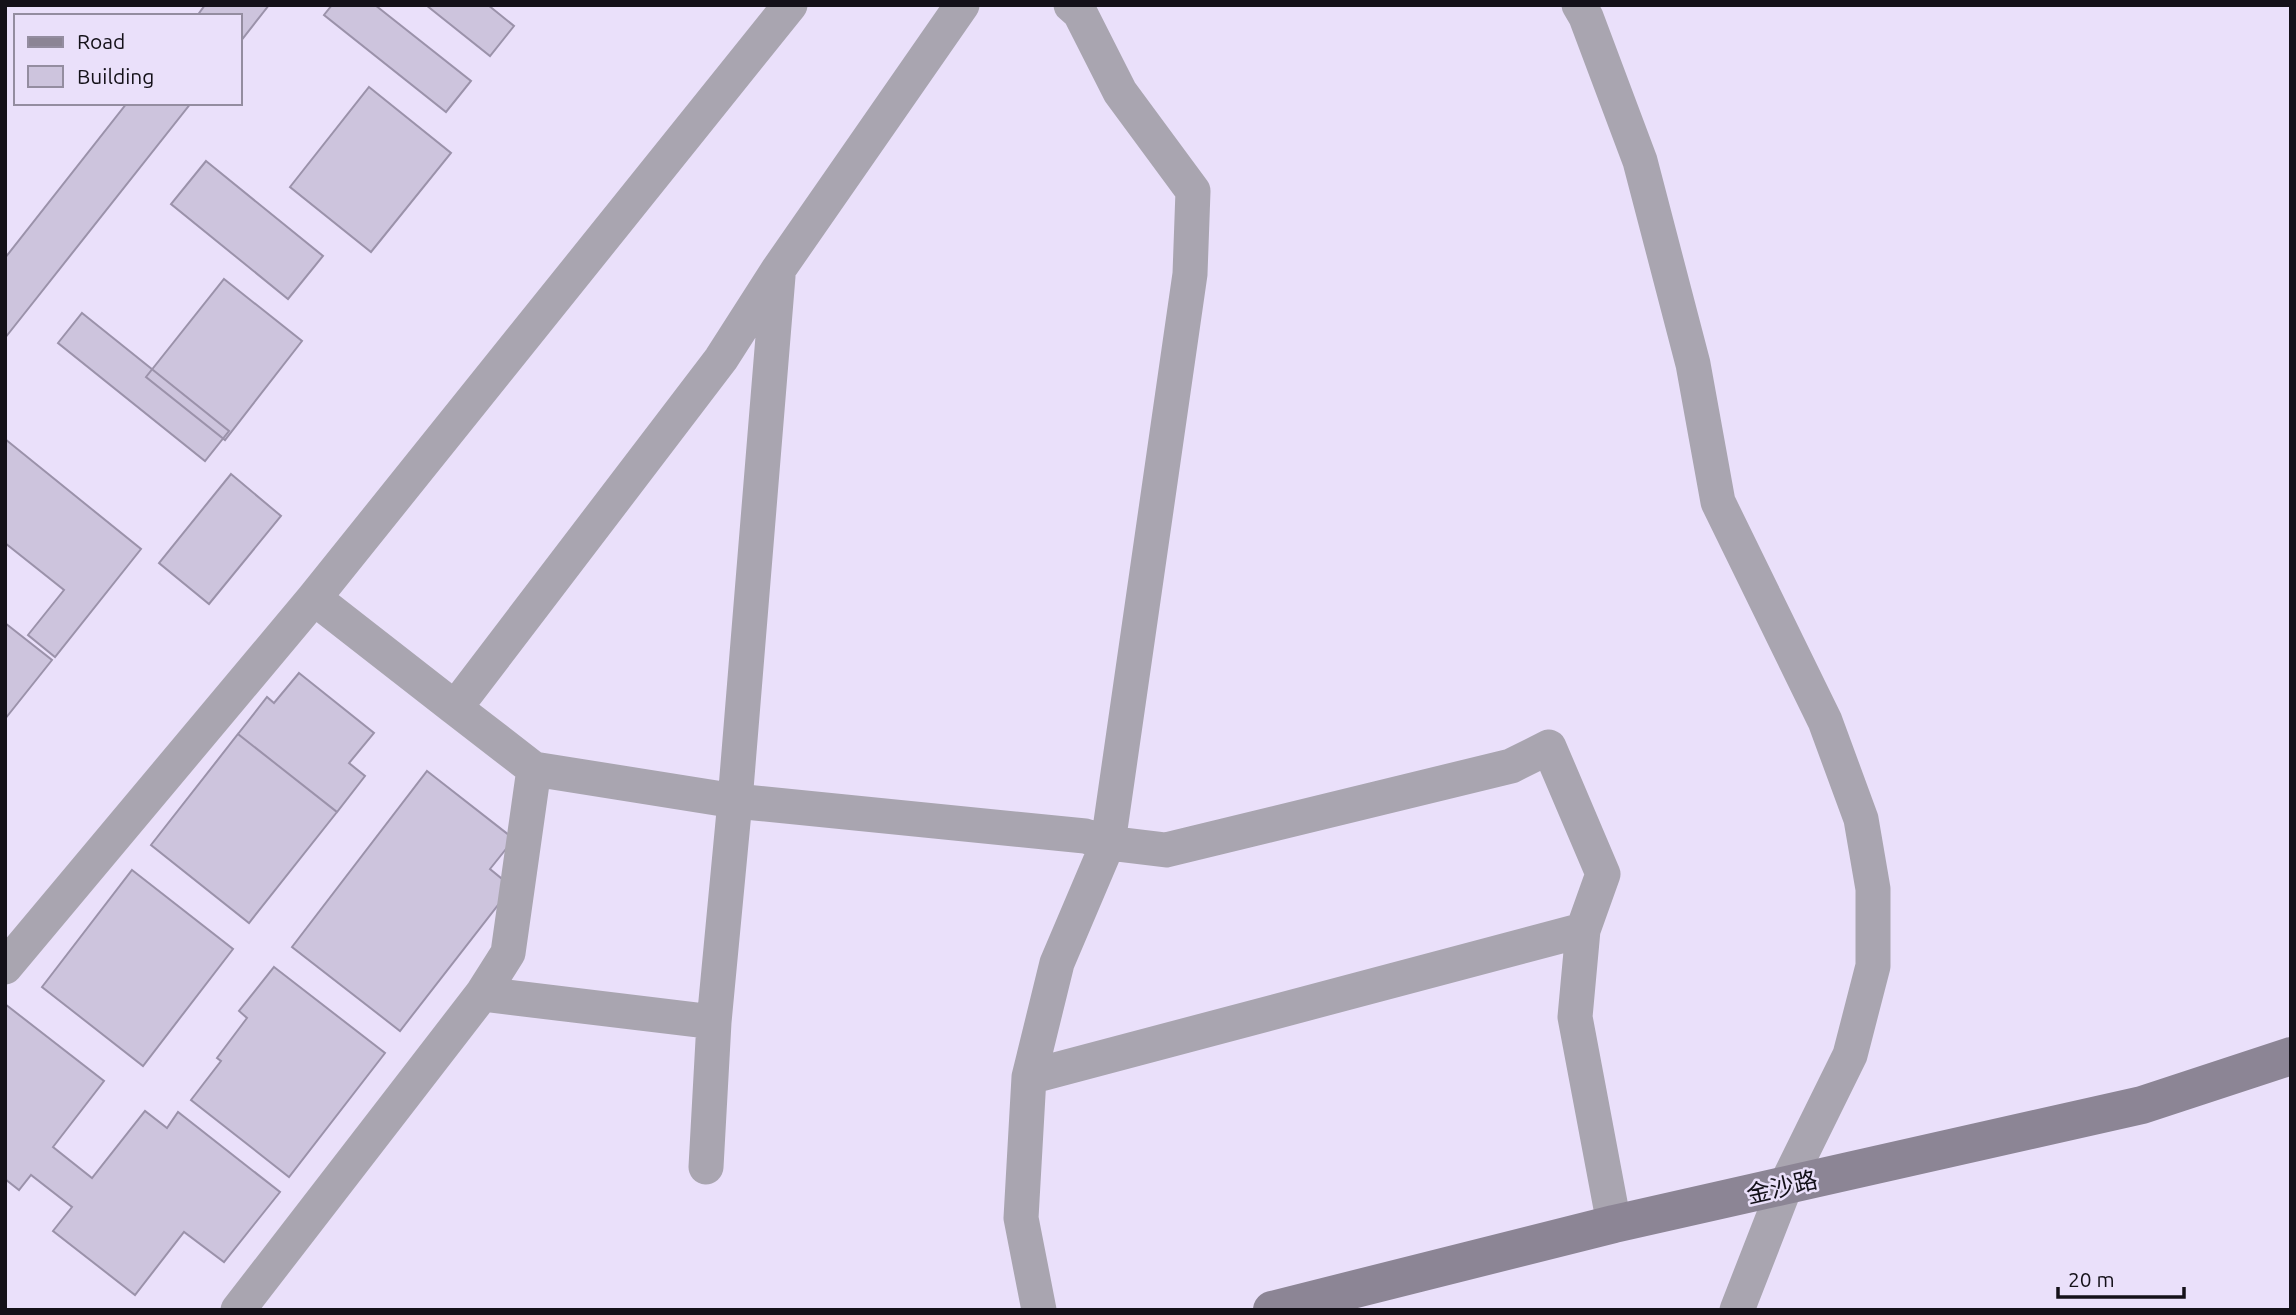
<svg xmlns="http://www.w3.org/2000/svg" width="2296" height="1315" font-family="Ubuntu,'Noto Sans SC',sans-serif">
	<style>
		.building { fill: #cdc4dd; stroke: #9b92aa; stroke-width: 2 }
		.lines { fill: none; stroke-linecap: round; stroke-linejoin: round }
		.minor { stroke: #a9a5b0; stroke-width: 35 }
		.secondary { stroke: #8c8595; stroke-width: 38 }
		.labels { text-anchor: middle; dominant-baseline: central; stroke-width: 5; stroke-linejoin: round; paint-order: stroke }
		.street-label { font-size: 24px; fill: #141119; stroke: #eae0fa }
	</style>
	<rect width="100%" height="100%" fill="#eae0fa"/>
	<path class="building" d="M 205,5 L 269,5 L 240,42 L 240,16 L 197,16 Z
		M 332,5 L 375,5 L 471,81 L 446,112 L 324,15 Z
		M 426,5 L 488,5 L 514,26 L 490,56 Z
		M 369,87 L 451,153 L 371,252 L 290,187 Z
		M 127,103 L 191,103 L 5,338 L 5,258 Z
		M 206,161 L 323,256 L 288,299 L 171,204 Z
		M 224,279 L 302,341 L 225,440 L 146,377 Z
		M 82,313 L 229,431 L 205,461 L 58,343 Z
		M 5,439 L 141,549 L 55,657 L 28,635 L 64,590 L 5,543 Z
		M 231,474 L 281,516 L 209,604 L 159,563 Z
		M 5,623 L 52,660 L 5,719 Z
		M 299,673 L 374,733 L 349,763 L 365,776 L 337,812 L 238,734 L 267,697 L 274,703 Z
		M 238,734 L 337,812 L 249,923 L 151,845 Z
		M 427,771 L 514,839 L 490,869 L 512,887 L 400,1031 L 292,947 Z
		M 132,870 L 233,949 L 143,1066 L 42,987 Z
		M 274,967 L 385,1053 L 289,1177 L 191,1100 L 221,1061 L 217,1058 L 247,1018 L 239,1011 Z
		M 5,1004 L 104,1081 L 53,1147 L 92,1178 L 145,1111 L 167,1128 L 178,1112 L 280,1192 L 224,1262 L 184,1232 L 135,1295 L 53,1231 L 72,1207 L 31,1175 L 19,1190 L 5,1179 Z"/>
	<g class="lines">
		<path class="minor" d="M 1579,5 L 1586,17 L 1640,161 L 1693,364 L 1718,502 L 1825,721 L 1861,819 L 1873,889 L 1873,966 L 1850,1055 L 1785,1187 L 1737,1310
			M 314,598 L 455,708
			M 534,769 L 735,801 L 1085,836 L 1108,843 L 1166,850 L 1511,766 L 1549,747 L 1603,874 L 1583,930 L 1575,1017 L 1614,1224
			M 5,967 L 314,598 L 790,5
			M 482,994 L 714,1022 L 735,801 L 778,276
			M 1029,1077 L 1583,930
			M 706,1167 L 714,1022
			M 238,1310 L 482,994 L 508,953 L 534,769 L 455,708 L 721,359 L 778,270 L 962,5
			M 1039,1310 L 1021,1218 L 1029,1077 L 1057,963 L 1108,843 L 1190,274 L 1193,191 L 1120,92 L 1080,13 L 1071,5"/>
		<path class="secondary" d="M 1272,1310 L 1614,1224 L 2142,1105 L 2291,1056"/>
	</g>
	<g class="labels">
		<g class="street-label">
			<text transform="translate(1782 1187) rotate(-13)">金沙路</text>
		</g>
	</g>
	<rect width="2296" height="1315" fill="none" stroke="#141119" stroke-width="14"/>
	<rect x="14" y="14" width="228" height="91" fill="#eae0fa" stroke="#948da0" stroke-width="2"/>
	<rect x="28" y="37" width="35" height="10" fill="#8c8595" stroke="#948da0" stroke-width="2"/>
	<text x="77" y="49" font-size="21" fill="#141119">Road</text>
	<rect x="28" y="66" width="35" height="21" fill="#cdc4dd" stroke="#948da0" stroke-width="2"/>
	<text x="77" y="84" font-size="21" fill="#141119">Building</text>
	<path d="M2058 1287v10h126v-10" fill="none" stroke="#141119" stroke-width="3.5"/>
	<text x="2068" y="1287" font-size="21" fill="#141119" stroke="#eae0fa" stroke-width="5" paint-order="stroke">20 m</text>
</svg>
